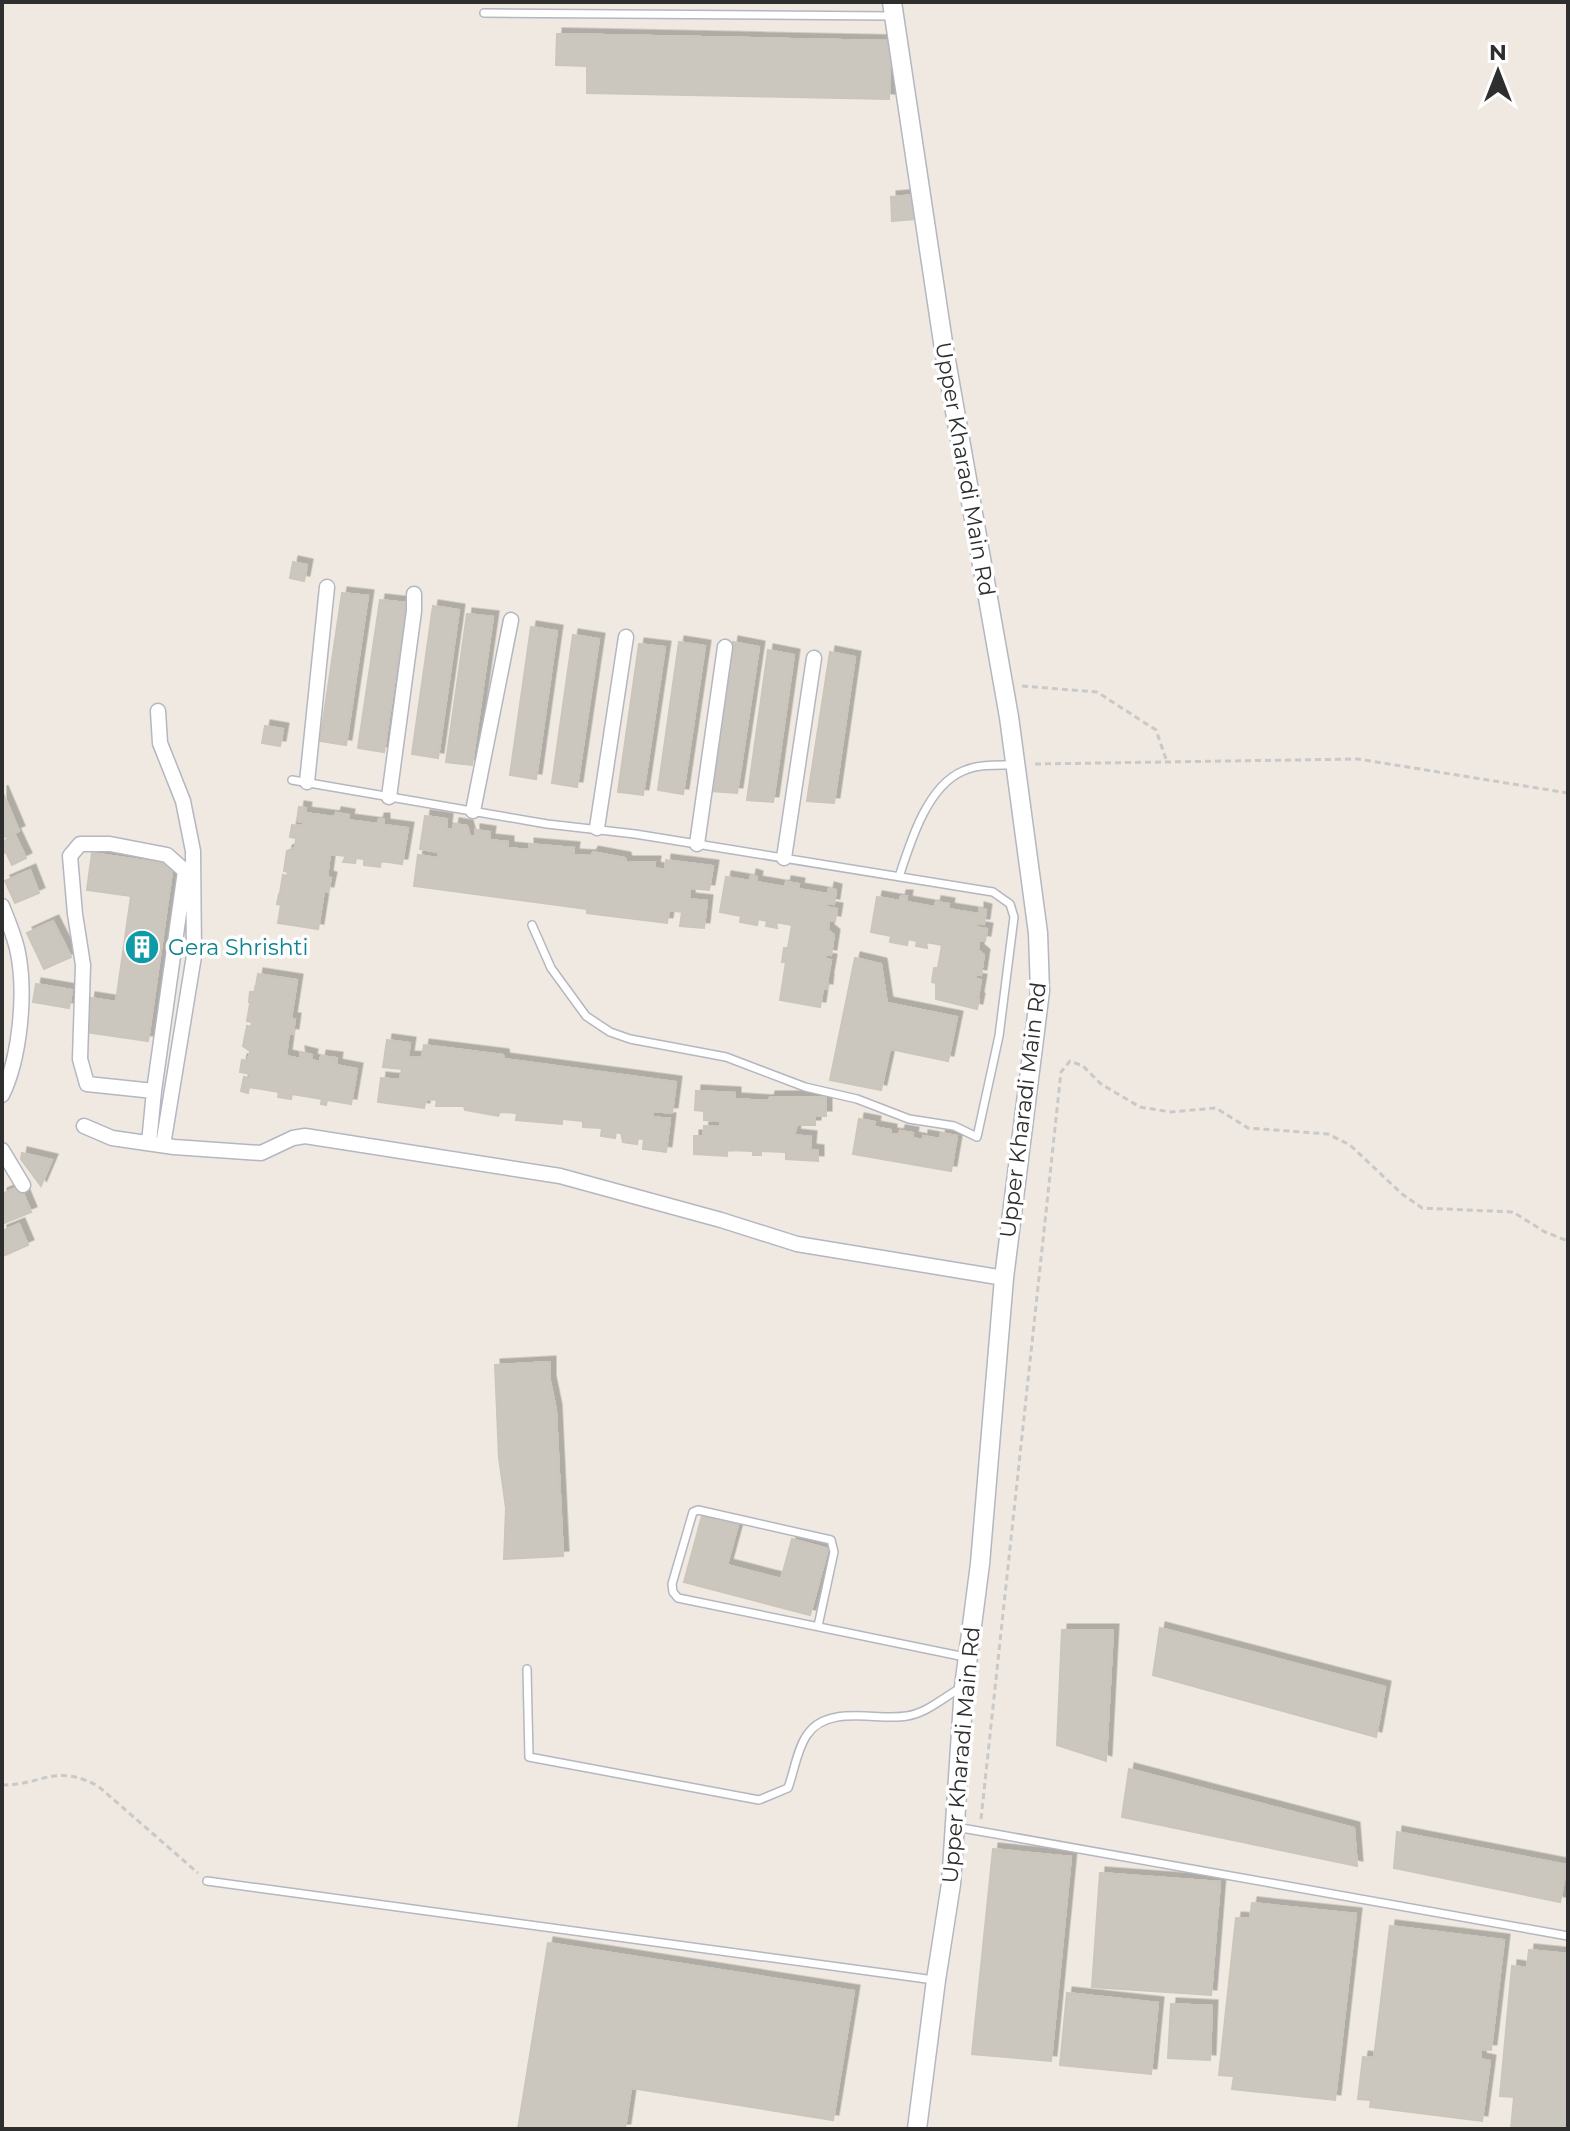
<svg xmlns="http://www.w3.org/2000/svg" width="1570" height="2131" font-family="Montserrat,sans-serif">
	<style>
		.building { fill: #cbc7bf; stroke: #cbc5ba; stroke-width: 2; filter: url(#shadow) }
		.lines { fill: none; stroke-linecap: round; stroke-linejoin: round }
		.service-casing { stroke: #b4b7c1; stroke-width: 10 }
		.minor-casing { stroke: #b4b7c1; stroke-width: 17 }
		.tertiary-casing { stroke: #b4b7c1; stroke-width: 21 }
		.path { stroke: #c9c9c9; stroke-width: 3; stroke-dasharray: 6 4; stroke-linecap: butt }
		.service { stroke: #fff; stroke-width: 7 }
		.minor { stroke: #fff; stroke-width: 14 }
		.tertiary { stroke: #fff; stroke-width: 18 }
		.labels { text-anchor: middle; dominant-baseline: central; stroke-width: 7; stroke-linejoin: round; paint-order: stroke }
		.street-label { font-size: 22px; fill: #2e2e2e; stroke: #fff }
		.culture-label { font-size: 22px; fill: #0d838f; stroke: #fff; text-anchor: start }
	</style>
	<defs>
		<filter id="shadow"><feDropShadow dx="5.5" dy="-5.5" stdDeviation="0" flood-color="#0004"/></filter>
	</defs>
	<rect width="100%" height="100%" fill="#efe9e1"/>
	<path class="building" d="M 557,34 L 891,41 L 889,99 L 587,93 L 587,66 L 556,65 Z
		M 915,195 L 916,219 L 892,221 L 891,197 Z
		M 293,562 L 307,565 L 304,581 L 290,578 Z
		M 342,593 L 368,596 L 346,745 L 320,741 Z
		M 380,600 L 406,603 L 384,752 L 358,748 Z
		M 433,606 L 459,610 L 438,758 L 412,754 Z
		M 467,614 L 493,617 L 472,765 L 446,762 Z
		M 531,627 L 557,631 L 536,779 L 510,775 Z
		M 573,635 L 599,639 L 577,787 L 552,783 Z
		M 679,642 L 705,646 L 683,794 L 658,790 Z
		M 733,642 L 759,647 L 737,793 L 711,791 Z
		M 639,644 L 665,647 L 643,795 L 618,792 Z
		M 768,650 L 794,655 L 773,802 L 747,800 Z
		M 830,652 L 855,657 L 834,803 L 807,801 Z
		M 265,726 L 283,729 L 280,746 L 262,743 Z
		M 2,791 L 19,831 L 2,838 Z
		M 299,807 L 306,808 L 305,813 L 335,817 L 336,813 L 349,815 L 348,820 L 378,824 L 379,819 L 384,819 L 384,825 L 408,828 L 402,864 L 381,861 L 380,867 L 364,865 L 364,859 L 356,858 L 355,863 L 343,862 L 346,856 L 330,854 L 327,877 L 331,878 L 328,892 L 324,891 L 318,929 L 278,923 L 281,905 L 277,904 L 279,894 L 282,895 L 280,893 L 283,875 L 288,876 L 289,872 L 284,871 L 287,851 L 295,848 L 296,838 L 290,837 L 292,825 L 303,826 L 304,822 L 297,821 Z
		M 425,816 L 447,819 L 446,829 L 453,830 L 454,824 L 467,826 L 470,836 L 475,836 L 475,830 L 490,832 L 489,840 L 508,842 L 508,848 L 529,850 L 529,844 L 574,848 L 573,855 L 591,856 L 593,852 L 625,858 L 626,862 L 655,862 L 654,868 L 665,870 L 666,860 L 713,866 L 709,890 L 690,888 L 689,899 L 707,901 L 704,928 L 680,926 L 682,912 L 669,910 L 667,923 L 587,913 L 587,909 L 414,886 L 418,855 L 438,858 L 439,852 L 420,849 Z
		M 15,835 L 26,858 L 12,865 L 6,852 L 2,854 L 2,842 Z
		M 92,853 L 173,865 L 148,1041 L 85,1032 L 90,998 L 116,1002 L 131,896 L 87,890 Z
		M 30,870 L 39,893 L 15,903 L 5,881 Z
		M 751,875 L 757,877 L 756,882 L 785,887 L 786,882 L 799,884 L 798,889 L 828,894 L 829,888 L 836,890 L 834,904 L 827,903 L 826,907 L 837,909 L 835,921 L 829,920 L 828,930 L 834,935 L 831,955 L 826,954 L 825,959 L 831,960 L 828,977 L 825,978 L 828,979 L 827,989 L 823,988 L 820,1007 L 780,1000 L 786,962 L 782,962 L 784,948 L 788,948 L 792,925 L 776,922 L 777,928 L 766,926 L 767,921 L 758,919 L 757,925 L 740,922 L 741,916 L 720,912 L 726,877 L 750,881 Z
		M 901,896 L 907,896 L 906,902 L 935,907 L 936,902 L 949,904 L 948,909 L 979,914 L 979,908 L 986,910 L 984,924 L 977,923 L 976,927 L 987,929 L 985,941 L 979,940 L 978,950 L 984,955 L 981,975 L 976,974 L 975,979 L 981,980 L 978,997 L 975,998 L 979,999 L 977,1009 L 936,999 L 936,983 L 932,982 L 934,968 L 938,968 L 942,945 L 926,942 L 927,948 L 916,946 L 917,941 L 908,939 L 907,945 L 890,942 L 891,936 L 871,932 L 877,897 L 900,901 Z
		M 53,921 L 71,957 L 44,969 L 27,933 Z
		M 855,958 L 881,964 L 887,1003 L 957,1017 L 948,1061 L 890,1049 L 881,1090 L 830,1080 Z
		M 258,974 L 297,980 L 291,1019 L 295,1019 L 293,1034 L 289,1033 L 286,1056 L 301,1059 L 300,1052 L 312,1055 L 311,1060 L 320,1062 L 321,1056 L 337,1058 L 336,1065 L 357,1069 L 351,1104 L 327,1100 L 326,1105 L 321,1104 L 322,1099 L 292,1094 L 291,1099 L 278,1097 L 279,1092 L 249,1087 L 248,1093 L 241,1091 L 244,1077 L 250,1078 L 251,1074 L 240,1072 L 242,1060 L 248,1061 L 250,1051 L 243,1046 L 247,1026 L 252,1027 L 252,1022 L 247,1021 L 250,1004 L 252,1003 L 249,1002 L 250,992 L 255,992 Z
		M 36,984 L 72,990 L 69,1008 L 33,1002 Z
		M 387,1040 L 410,1043 L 408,1057 L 422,1058 L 424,1045 L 503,1055 L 504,1059 L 676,1082 L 672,1113 L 653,1111 L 652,1117 L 670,1119 L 666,1152 L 643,1149 L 644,1139 L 638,1138 L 637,1144 L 623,1142 L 621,1132 L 616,1132 L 615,1138 L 601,1136 L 602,1128 L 583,1127 L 583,1121 L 562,1119 L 562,1124 L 516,1120 L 517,1113 L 500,1112 L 498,1116 L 465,1110 L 464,1106 L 436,1106 L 437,1100 L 426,1099 L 424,1108 L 378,1102 L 381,1078 L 400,1080 L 402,1069 L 383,1067 Z
		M 696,1091 L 735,1093 L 735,1099 L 769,1101 L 770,1097 L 826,1097 L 826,1116 L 815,1116 L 815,1125 L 797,1125 L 794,1135 L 811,1137 L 810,1150 L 818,1151 L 818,1161 L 786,1159 L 786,1152 L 761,1151 L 761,1155 L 753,1155 L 753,1151 L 727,1150 L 727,1156 L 694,1154 L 694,1136 L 703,1136 L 704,1126 L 720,1127 L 720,1121 L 704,1120 L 704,1111 L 695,1110 Z
		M 859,1119 L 875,1122 L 874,1127 L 891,1130 L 891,1134 L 899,1135 L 900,1131 L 913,1133 L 912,1138 L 923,1140 L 923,1136 L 940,1139 L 941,1133 L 957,1136 L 951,1171 L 853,1154 Z
		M 22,1153 L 52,1160 L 41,1186 L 21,1159 Z
		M 20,1186 L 31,1212 L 2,1224 L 2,1194 Z
		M 19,1224 L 28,1245 L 3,1256 L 2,1231 Z
		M 550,1362 L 550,1381 L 556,1410 L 563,1556 L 504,1559 L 506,1508 L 499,1458 L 495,1365 Z
		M 702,1516 L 738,1525 L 727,1565 L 781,1579 L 792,1539 L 828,1549 L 810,1615 L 684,1582 Z
		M 1160,1628 L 1385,1687 L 1376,1737 L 1153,1675 Z
		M 1062,1630 L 1113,1630 L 1106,1761 L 1057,1745 Z
		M 1129,1769 L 1354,1828 L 1357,1866 L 1122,1817 Z
		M 1397,1832 L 1567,1865 L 1560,1902 L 1394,1868 Z
		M 993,1849 L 1071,1857 L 1051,2061 L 972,2054 Z
		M 1100,1873 L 1220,1882 L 1211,1995 L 1092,1987 Z
		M 1252,1903 L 1356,1914 L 1335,2100 L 1232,2089 L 1234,2076 L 1219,2075 L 1236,1918 L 1250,1919 Z
		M 1390,1926 L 1504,1940 L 1491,2050 L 1481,2049 L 1480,2059 L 1490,2061 L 1482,2121 L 1370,2107 L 1371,2100 L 1358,2099 L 1363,2057 L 1374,2058 Z
		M 548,1943 L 854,1991 L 833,2120 L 631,2088 L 625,2129 L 518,2129 Z
		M 1529,1950 L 1568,1954 L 1568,2129 L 1511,2129 L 1514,2097 L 1500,2096 L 1512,1966 L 1527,1968 Z
		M 1067,1993 L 1158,2003 L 1151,2074 L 1060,2065 Z
		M 1171,2004 L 1212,2006 L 1210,2060 L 1168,2058 Z"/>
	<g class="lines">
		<g class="service-casing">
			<path id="service" d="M 484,13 L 891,16
				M 292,780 L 547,824 L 635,834 L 993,892 L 1010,904 L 1014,917 L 999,1036 L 977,1137 L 954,1126 L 909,1119 L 857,1099 L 805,1087 L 726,1057 L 630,1039 L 610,1032 L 586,1016 L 551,968 L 532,925
				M 899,877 C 910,843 927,786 963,771 C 979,764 996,765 1013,765
				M 818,1626 L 834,1552 L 831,1540 L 698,1510 L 693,1512 L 672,1584 L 673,1592 L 678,1598 L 965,1657
				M 527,1669 L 529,1757 L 759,1800 L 788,1788 C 794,1772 797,1749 807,1735 C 827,1704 877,1721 907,1716 C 927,1713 944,1697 962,1687
				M 956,1827 L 1568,1936
				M 207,1881 L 934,1980"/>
		</g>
		<g class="minor-casing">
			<path id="minor" d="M 158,711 L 160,743 L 183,801 L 193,851 L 194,956 L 163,1145
				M 307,782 L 327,587
				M 389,797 L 414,611 L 414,594
				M 473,811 L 511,620
				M 597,828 L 626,637
				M 697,844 L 725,647
				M 784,858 L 814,658
				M 2,906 C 8,921 15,937 18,953 C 26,994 20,1058 2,1095
				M 84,1126 L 112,1138 L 174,1147 L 261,1153 L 293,1138 L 305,1136 L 560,1176 L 721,1220 L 797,1244 L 1004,1278
				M 149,1143 L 154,1091 L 87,1084 L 80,1059 L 83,965 L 75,914 L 70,856 L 80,844 L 110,844 L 167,855 L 185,871 L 154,1091
				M 2,1150 L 23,1185"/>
		</g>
		<g class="tertiary-casing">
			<path id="tertiary" d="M 892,2 L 944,349 L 1009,717 L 1038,933 L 1040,991 L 1004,1278 L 980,1564 L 964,1687 L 951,1884 L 936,1980 L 917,2129"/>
		</g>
		<path class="path" d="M 1022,686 L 1097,692 L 1156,730 L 1167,762
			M 1035,764 L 1358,759 L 1568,793
			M 2,1785 C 43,1785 55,1763 98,1786 L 198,1873
			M 981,1819 L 1061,1072 L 1070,1061 L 1083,1066 L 1101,1084 L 1140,1107 L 1171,1112 L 1216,1108 L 1248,1128 L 1328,1134 L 1350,1145 L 1402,1194 L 1422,1208 L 1513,1212 L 1545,1232 L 1568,1241"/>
		<use href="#service" class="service"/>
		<use href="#minor" class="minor"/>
		<use href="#tertiary" class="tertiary"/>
	</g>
	<defs>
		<g id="building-disc" transform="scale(1.8)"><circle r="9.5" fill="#0f9aa8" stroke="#fff"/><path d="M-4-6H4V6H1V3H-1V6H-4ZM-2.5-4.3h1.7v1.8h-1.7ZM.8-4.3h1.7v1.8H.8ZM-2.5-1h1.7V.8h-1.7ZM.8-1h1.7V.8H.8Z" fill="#fff"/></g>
	</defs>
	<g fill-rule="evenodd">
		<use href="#building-disc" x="142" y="947"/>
	</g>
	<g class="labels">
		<g class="street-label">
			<text transform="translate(965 469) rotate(80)">Upper Kharadi Main Rd</text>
			<text transform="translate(1023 1110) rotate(-83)">Upper Kharadi Main Rd</text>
			<text transform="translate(961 1755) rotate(-85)">Upper Kharadi Main Rd</text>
		</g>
		<g class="culture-label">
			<text x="168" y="947">Gera Shrishti</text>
		</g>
	</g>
	<rect width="1570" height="2131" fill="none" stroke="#2e2e2e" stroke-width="8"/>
	<g transform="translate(1498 72)" stroke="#ffffff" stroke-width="6" paint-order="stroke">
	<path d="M0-6L14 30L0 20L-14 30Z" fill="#2e2e2e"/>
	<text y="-12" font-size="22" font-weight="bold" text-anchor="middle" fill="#2e2e2e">N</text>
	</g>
</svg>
